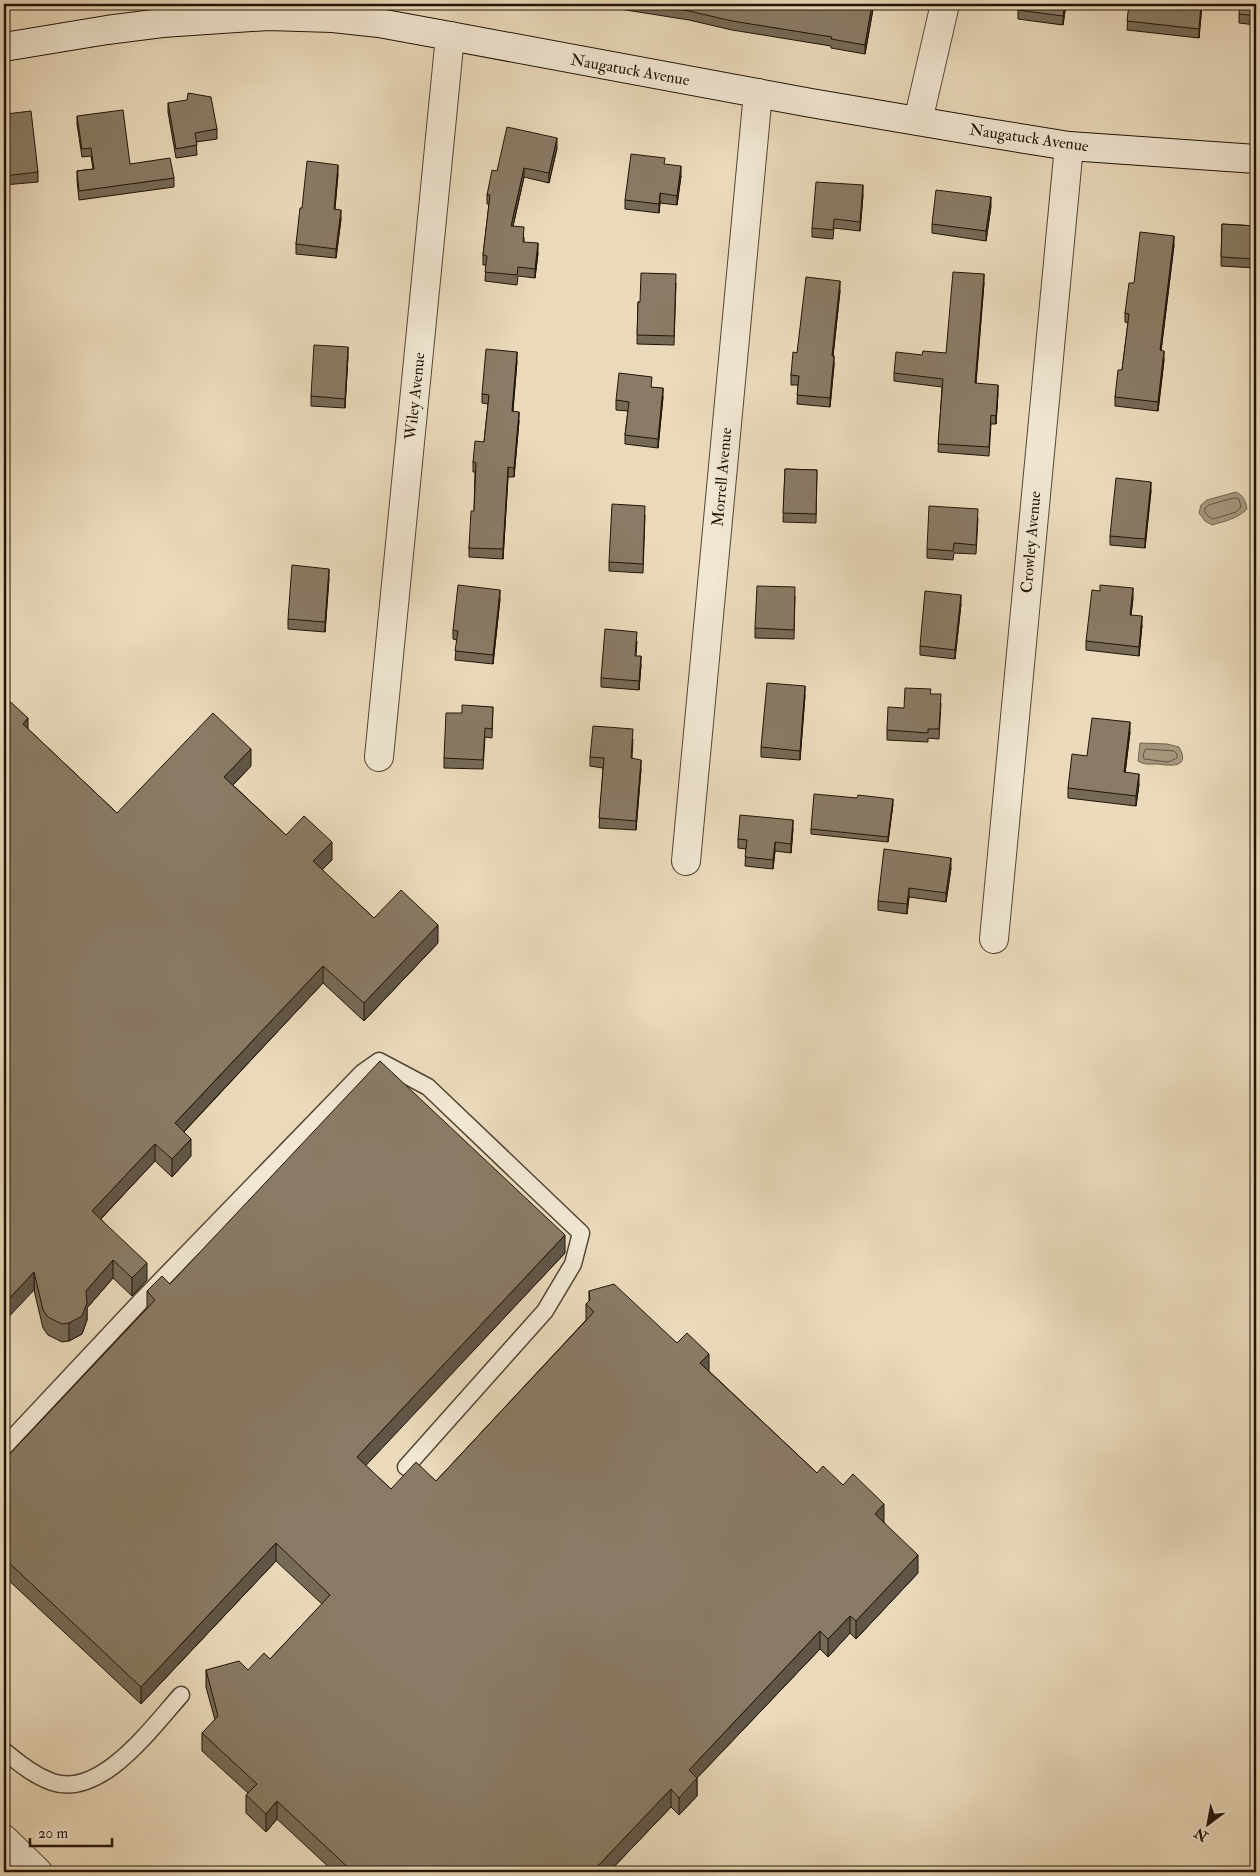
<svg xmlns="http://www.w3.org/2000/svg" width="1260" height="1876" font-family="'IM FELL Double Pica',serif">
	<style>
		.water { fill: #a5977e; stroke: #70634e }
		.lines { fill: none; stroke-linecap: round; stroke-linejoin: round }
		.shore { stroke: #625642; stroke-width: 1 }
		.service-casing { stroke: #524634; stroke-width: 19 }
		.minor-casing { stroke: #524634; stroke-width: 30 }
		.tertiary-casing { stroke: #524634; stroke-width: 30 }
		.secondary-casing { stroke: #201407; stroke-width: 30 }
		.service { stroke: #f1e7d3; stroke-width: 16 }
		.minor { stroke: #f1e7d3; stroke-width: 28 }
		.tertiary { stroke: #f1e7d3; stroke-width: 28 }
		.secondary { stroke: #f1e7d3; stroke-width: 28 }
		.wall { fill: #766a57; stroke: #201407 }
		.shaded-wall { fill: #605647; stroke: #201407 }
		.building { fill: #897b65; stroke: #201407 }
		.labels { text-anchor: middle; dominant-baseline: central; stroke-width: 4; stroke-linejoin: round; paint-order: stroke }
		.street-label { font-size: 16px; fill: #201407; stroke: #f1e7d3 }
	</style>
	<rect width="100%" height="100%" fill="#eadabb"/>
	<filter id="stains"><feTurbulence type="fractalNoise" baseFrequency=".004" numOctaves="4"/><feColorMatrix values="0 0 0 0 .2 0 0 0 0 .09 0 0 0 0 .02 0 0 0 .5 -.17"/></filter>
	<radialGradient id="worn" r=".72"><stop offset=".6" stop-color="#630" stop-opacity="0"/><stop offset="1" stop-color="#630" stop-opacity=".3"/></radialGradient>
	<path class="water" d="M 1236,492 C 1244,496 1245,500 1247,509 C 1237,519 1225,521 1212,525 L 1205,521 L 1199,513 L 1201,505 L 1207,500 Z
		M 1140,743 L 1167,744 L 1179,747 C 1191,768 1171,766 1158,764 C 1150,764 1144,765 1138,761 Z"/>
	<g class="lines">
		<path class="shore" d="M 1234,498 L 1239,499 L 1241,507 L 1236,512 L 1213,519 C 1208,517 1204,514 1205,508 L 1209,505 Z
			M 1147,749 L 1174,751 L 1177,754 L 1177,758 L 1168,762 L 1144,759 L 1143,755 L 1145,750 Z"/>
		<g class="service-casing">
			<path id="service" d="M 4,1447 L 140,1302 L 362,1073 L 379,1061 L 428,1087 L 581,1233 L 573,1264 L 545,1311 L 406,1467
				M 4,1751 C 19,1763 33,1775 52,1782 C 101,1799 152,1727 181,1695"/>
		</g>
		<g class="minor-casing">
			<path id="minor" d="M 918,121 L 945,4
				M 379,757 L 450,36
				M 686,861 L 758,93
				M 994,939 L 1069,146"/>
		</g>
		<g class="tertiary-casing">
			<path id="tertiary" d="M 4,1839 L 38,1872"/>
		</g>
		<g class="secondary-casing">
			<path id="secondary" d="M 4,47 L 107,30 L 162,23 L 268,16 L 333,18 L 379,23 L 450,36 L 811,103 L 982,132 L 1069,146 L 1256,159"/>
		</g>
		<use href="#service" class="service"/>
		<use href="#minor" class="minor"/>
		<use href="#tertiary" class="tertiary"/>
		<use href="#secondary" class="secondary"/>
	</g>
	<path class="wall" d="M 588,4 L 817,4 L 837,7 L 873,4 L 873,9 L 865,54 L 831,48 L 831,46 L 732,30 L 689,20 Z
		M 1066,4 L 1063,25 L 1018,19 L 1018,10 Z
		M 1129,4 L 1202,4 L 1199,38 L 1127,30 Z
		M 1256,4 L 1256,25 L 1239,23 L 1239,14 Z
		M 168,103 L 217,129 L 217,139 L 196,142 L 197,155 L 176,158 L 168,112 Z
		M 77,116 L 130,164 L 174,178 L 174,187 L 79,200 L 77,180 L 77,171 L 93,169 L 91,156 L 82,157 L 77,124 Z
		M 4,118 L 38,172 L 38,182 L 4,185 Z
		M 557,148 L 549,183 L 524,177 L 513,226 L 524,237 L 524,242 L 538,253 L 535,278 L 518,276 L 517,285 L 485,281 L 486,265 L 483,265 L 483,255 L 489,204 L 487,204 L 487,195 L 497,171 Z
		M 665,165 L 681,176 L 677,205 L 660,203 L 659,213 L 625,209 L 625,200 Z
		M 338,174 L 335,209 L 341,219 L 336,258 L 296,254 L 296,244 L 302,208 Z
		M 863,195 L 860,231 L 834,228 L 833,239 L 812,237 L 812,228 Z
		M 991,206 L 986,241 L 932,233 L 932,224 Z
		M 1222,224 L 1256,226 L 1256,268 L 1221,266 Z
		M 1174,245 L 1161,350 L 1164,360 L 1158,411 L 1115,406 L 1115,397 L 1122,370 L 1128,323 L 1125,322 L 1125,313 L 1134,283 Z
		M 676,283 L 674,345 L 637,344 L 638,302 L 640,302 Z
		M 984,283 L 976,384 L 998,393 L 996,424 L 991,424 L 989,456 L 938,452 L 942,387 L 894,381 L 894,373 L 946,353 Z
		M 840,291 L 833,356 L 834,365 L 830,407 L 797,404 L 798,385 L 791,385 L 791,375 L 797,353 Z
		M 348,356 L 345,408 L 311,406 L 311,396 Z
		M 517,361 L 513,411 L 519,421 L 514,477 L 508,477 L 503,559 L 469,557 L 469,548 L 474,511 L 475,472 L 473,472 L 473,462 L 484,442 L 488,404 L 482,403 L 482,394 Z
		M 652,387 L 663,397 L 658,448 L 625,444 L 625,435 L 628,411 L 616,410 L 616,400 Z
		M 785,469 L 817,470 L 816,523 L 783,522 Z
		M 1151,491 L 1145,548 L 1110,545 L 1110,536 Z
		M 645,515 L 643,573 L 609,571 L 609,562 Z
		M 978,518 L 976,554 L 954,553 L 953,560 L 927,558 L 927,549 Z
		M 329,578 L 325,632 L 288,629 L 288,619 Z
		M 795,596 L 794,639 L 755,638 L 755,628 Z
		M 1133,598 L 1131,615 L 1142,625 L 1139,656 L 1086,650 L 1086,641 Z
		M 500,599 L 493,664 L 455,660 L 457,640 L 453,639 L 453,630 Z
		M 961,604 L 955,659 L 920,655 L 920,646 Z
		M 637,641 L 636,656 L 641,665 L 639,690 L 601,687 L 601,678 Z
		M 931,694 L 941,703 L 939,739 L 928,738 L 928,742 L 887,740 L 887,730 L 904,708 Z
		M 805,695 L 800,760 L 761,757 L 761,747 Z
		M 493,707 L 492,738 L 485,737 L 483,769 L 444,768 L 444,758 L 462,713 Z
		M 28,729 L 117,813 L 251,766 L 233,785 L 286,835 L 332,860 L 322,870 L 374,918 L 438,943 L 364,1021 L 323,983 L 184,1132 L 191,1156 L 172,1177 L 155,1161 L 101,1219 L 147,1280 L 132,1296 L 113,1278 L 87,1308 L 87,1320 L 82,1334 L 69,1341 L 62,1342 L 48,1335 L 43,1328 L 34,1290 Z
		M 1130,732 L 1125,773 L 1139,784 L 1136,806 L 1068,798 L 1068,788 L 1087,756 Z
		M 633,739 L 632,758 L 641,769 L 636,830 L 599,828 L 603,768 L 590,766 L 590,757 Z
		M 893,804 L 888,842 L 811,834 L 811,829 Z
		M 793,829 L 791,853 L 775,851 L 773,869 L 745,866 L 746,849 L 738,848 L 738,839 Z
		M 951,868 L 946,902 L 909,897 L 907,914 L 878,910 L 878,901 Z
		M 565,1253 L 365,1465 L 391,1489 L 436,1481 L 586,1320 L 586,1304 L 589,1301 L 589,1291 L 677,1343 L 709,1371 L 817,1473 L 843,1485 L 884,1522 L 918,1573 L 856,1639 L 850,1633 L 828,1657 L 820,1649 L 697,1778 L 697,1796 L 679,1815 L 671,1807 L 609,1872 L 334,1872 L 277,1819 L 266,1832 L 246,1813 L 246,1795 L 248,1793 L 202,1751 L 202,1733 L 215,1720 L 206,1687 L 206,1670 L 248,1670 L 270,1659 L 322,1604 L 276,1561 L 141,1704 L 4,1576 L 4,1460 L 147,1308 L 147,1291 L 170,1284 Z"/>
	<path class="shaded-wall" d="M 872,4 L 873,4 L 873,9 L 865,54 L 865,45 Z
		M 1065,4 L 1066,4 L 1063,25 L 1063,16 Z
		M 1201,4 L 1202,4 L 1199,38 L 1199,29 Z
		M 557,138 L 557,148 L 549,183 L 549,173 Z
		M 338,165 L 338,174 L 334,218 L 334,209 Z
		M 681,166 L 681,176 L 677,205 L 677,196 Z
		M 524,168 L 524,177 L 511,235 L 511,226 Z
		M 863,185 L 863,195 L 860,231 L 860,222 Z
		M 660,193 L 660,203 L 659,213 L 659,204 Z
		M 991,197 L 991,206 L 986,241 L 986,231 Z
		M 341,210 L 341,219 L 336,258 L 336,249 Z
		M 1174,236 L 1174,245 L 1160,360 L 1160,350 Z
		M 538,243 L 538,253 L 535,278 L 535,269 Z
		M 984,274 L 984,283 L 975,392 L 975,383 Z
		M 840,281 L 840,291 L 832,365 L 832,356 Z
		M 348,347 L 348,356 L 345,408 L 345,399 Z
		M 1164,351 L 1164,360 L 1158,411 L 1158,402 Z
		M 517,352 L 517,361 L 512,420 L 512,411 Z
		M 834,356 L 834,365 L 830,407 L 830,398 Z
		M 998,385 L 998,393 L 996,424 L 996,416 Z
		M 663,388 L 663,397 L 658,448 L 658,439 Z
		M 519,412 L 519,421 L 514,477 L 514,468 Z
		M 508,467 L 508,477 L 503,559 L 503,549 Z
		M 1151,482 L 1151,491 L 1145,548 L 1145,539 Z
		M 329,569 L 329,578 L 325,632 L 325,622 Z
		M 1133,588 L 1133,598 L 1130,624 L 1130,615 Z
		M 500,590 L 500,599 L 493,664 L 493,655 Z
		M 961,595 L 961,604 L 955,659 L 955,650 Z
		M 1142,616 L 1142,625 L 1139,656 L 1139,647 Z
		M 641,656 L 641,665 L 639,690 L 639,681 Z
		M 805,686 L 805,695 L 800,760 L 800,751 Z
		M 28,718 L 28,736 L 23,724 Z
		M 1130,722 L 1130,732 L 1124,782 L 1124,772 Z
		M 251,749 L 251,766 L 224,794 L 224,777 Z
		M 641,760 L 641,769 L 636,830 L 636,821 Z
		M 1139,774 L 1139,784 L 1136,806 L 1136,796 Z
		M 893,799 L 893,804 L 888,842 L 888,837 Z
		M 793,820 L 793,829 L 791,853 L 791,844 Z
		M 332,842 L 332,860 L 313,879 L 313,861 Z
		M 775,842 L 775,851 L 773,869 L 773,860 Z
		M 951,858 L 951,868 L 946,902 L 946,893 Z
		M 909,888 L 909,897 L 907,914 L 907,904 Z
		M 438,925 L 438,943 L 364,1021 L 364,1003 Z
		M 323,966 L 323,983 L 175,1141 L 175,1123 Z
		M 191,1139 L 191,1156 L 172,1177 L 172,1159 Z
		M 155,1144 L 155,1161 L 92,1228 L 92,1211 Z
		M 565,1235 L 565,1253 L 357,1475 L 357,1457 Z
		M 113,1260 L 113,1278 L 87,1308 L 87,1320 L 82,1334 L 69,1341 L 69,1323 L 86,1291 Z
		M 147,1263 L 147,1280 L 132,1296 L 132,1278 Z
		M 34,1272 L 34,1290 L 4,1322 L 4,1304 Z
		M 709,1354 L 709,1372 L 700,1363 Z
		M 9,1374 L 9,1392 L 4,1397 L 4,1380 Z
		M 884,1504 L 884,1522 L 875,1532 L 875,1514 Z
		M 276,1543 L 276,1561 L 141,1704 L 141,1687 Z
		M 918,1555 L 918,1573 L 856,1639 L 856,1621 Z
		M 850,1616 L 850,1633 L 828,1657 L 828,1639 Z
		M 820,1631 L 820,1649 L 697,1778 L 697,1796 L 679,1815 L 679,1798 L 689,1770 Z
		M 671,1789 L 671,1807 L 609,1872 L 592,1872 Z
		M 277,1801 L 277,1819 L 266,1832 L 266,1814 Z"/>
	<path class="building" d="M 644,4 L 817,4 L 837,7 L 838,4 L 872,4 L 865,45 L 831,39 L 832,37 L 732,21 L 689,11 Z
		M 1019,4 L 1065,4 L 1063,16 L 1018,10 Z
		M 1129,4 L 1201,4 L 1199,29 L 1127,21 Z
		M 1240,4 L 1256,4 L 1256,16 L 1239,14 Z
		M 188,93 L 211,97 L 217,129 L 195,133 L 197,145 L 176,149 L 168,103 L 187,100 Z
		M 123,110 L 130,164 L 170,158 L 174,178 L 79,191 L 77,171 L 94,169 L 91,148 L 82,149 L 77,116 Z
		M 31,111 L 38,172 L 4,176 L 4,118 L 6,118 L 6,114 Z
		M 507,127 L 557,138 L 549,173 L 524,168 L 511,226 L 524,227 L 523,242 L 538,243 L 535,269 L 518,267 L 517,275 L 485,272 L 487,256 L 483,255 L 490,195 L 487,195 L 492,170 L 497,171 Z
		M 631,154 L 665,158 L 664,164 L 681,166 L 677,196 L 660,193 L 659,204 L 625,200 Z
		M 307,161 L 338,165 L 334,209 L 341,210 L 336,249 L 296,244 L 300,208 L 302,208 Z
		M 816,182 L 863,185 L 860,222 L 834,219 L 833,230 L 812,228 Z
		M 936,190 L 991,197 L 986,231 L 932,224 Z
		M 1222,224 L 1256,226 L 1256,259 L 1221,257 Z
		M 1140,232 L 1174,236 L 1160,350 L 1164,351 L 1158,402 L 1115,397 L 1118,370 L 1122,370 L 1129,314 L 1125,313 L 1129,283 L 1134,283 Z
		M 953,272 L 984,274 L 975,383 L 998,385 L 996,416 L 991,415 L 989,447 L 938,444 L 943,379 L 894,373 L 896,352 L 922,355 L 923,351 L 946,353 Z
		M 641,273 L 676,274 L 674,336 L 637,335 L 638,302 L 640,302 Z
		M 806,277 L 840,281 L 832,356 L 834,356 L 830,398 L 797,395 L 799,376 L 791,375 L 793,352 L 797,353 Z
		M 314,345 L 348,347 L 345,399 L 311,396 Z
		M 486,349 L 517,352 L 512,411 L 519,412 L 514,468 L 508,467 L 503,549 L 469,548 L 471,511 L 474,511 L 476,463 L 473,462 L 475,441 L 484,442 L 489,395 L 482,394 Z
		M 619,373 L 652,377 L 651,387 L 663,388 L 658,439 L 625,435 L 629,402 L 616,400 Z
		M 785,469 L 817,470 L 816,514 L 783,513 Z
		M 1116,478 L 1151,482 L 1145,539 L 1110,536 Z
		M 612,504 L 645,506 L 643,564 L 609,562 Z
		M 929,506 L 978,509 L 976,545 L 954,543 L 953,551 L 927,549 Z
		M 292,565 L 329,569 L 325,622 L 288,619 Z
		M 458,585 L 500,590 L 493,655 L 455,651 L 458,631 L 453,630 Z
		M 1100,585 L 1133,588 L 1130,615 L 1142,616 L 1139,647 L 1086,641 L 1092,590 L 1100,591 Z
		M 757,586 L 795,587 L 794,630 L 755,628 Z
		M 925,591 L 961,595 L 955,650 L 920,646 Z
		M 605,629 L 637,632 L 635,656 L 641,656 L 639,681 L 601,678 Z
		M 767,683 L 805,686 L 800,751 L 761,747 Z
		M 905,688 L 931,689 L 930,694 L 941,694 L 939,729 L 928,729 L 928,733 L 887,730 L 888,707 L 904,708 Z
		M 4,696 L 28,718 L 23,724 L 117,813 L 213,713 L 251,749 L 224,777 L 286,835 L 304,816 L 332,842 L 313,861 L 374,918 L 401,890 L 438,925 L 364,1003 L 323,966 L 175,1123 L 191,1139 L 172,1159 L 155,1144 L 92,1211 L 147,1263 L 132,1278 L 113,1260 L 86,1291 L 87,1303 L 82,1316 L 69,1323 L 62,1324 L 48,1317 L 43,1310 L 34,1272 L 4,1304 Z
		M 462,705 L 493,707 L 492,729 L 485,728 L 483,760 L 444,758 L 446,713 L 462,713 Z
		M 1092,718 L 1130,722 L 1124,772 L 1139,774 L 1136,796 L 1068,788 L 1072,754 L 1087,756 Z
		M 593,726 L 633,729 L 631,758 L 641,760 L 636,821 L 599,818 L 604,758 L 590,757 Z
		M 814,794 L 857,798 L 858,795 L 893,799 L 888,837 L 811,829 Z
		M 740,815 L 793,820 L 791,844 L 775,842 L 773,860 L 745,857 L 747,840 L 738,839 Z
		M 884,849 L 951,858 L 946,893 L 909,888 L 907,904 L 878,901 Z
		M 380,1061 L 565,1235 L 357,1457 L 391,1489 L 416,1462 L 436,1481 L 594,1312 L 586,1304 L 590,1300 L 589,1291 L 614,1284 L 677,1343 L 687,1333 L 709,1354 L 700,1363 L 817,1473 L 823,1466 L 843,1485 L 853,1474 L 884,1504 L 875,1514 L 918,1555 L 856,1621 L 850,1616 L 828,1639 L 820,1631 L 689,1770 L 697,1778 L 679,1798 L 671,1789 L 592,1872 L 353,1872 L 277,1801 L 266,1814 L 246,1795 L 257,1784 L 202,1733 L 218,1716 L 206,1670 L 239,1661 L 248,1670 L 264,1653 L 270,1659 L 330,1595 L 276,1543 L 141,1687 L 4,1558 L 4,1460 L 155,1300 L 147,1291 L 162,1276 L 170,1284 Z
		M 4,1369 L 9,1374 L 4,1380 Z"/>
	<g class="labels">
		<g class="street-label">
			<text transform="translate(630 70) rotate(10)">Naugatuck Avenue</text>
			<text transform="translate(1029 138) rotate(8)">Naugatuck Avenue</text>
			<text transform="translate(415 396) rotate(-84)">Wiley Avenue</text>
			<text transform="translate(722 477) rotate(-85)">Morrell Avenue</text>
			<text transform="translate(1031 542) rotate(-85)">Crowley Avenue</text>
		</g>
	</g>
	<rect width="1260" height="1876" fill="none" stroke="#eadabb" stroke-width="20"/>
	<rect x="5" y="5" width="1250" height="1866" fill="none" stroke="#201407" stroke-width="2.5"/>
	<rect x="10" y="10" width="1240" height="1856" fill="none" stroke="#201407"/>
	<g transform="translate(1208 1824) rotate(212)" stroke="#f1e7d3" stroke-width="4" paint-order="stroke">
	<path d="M0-4L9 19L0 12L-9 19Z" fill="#201407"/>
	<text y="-8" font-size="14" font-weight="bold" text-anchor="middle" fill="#201407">N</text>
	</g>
	<path d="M30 1838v8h82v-8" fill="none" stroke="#201407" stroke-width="2.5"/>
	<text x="38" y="1838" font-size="15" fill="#201407" stroke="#f1e7d3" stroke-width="4" paint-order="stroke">20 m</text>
	<rect width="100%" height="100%" filter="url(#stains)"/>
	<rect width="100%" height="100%" fill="url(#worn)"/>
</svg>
